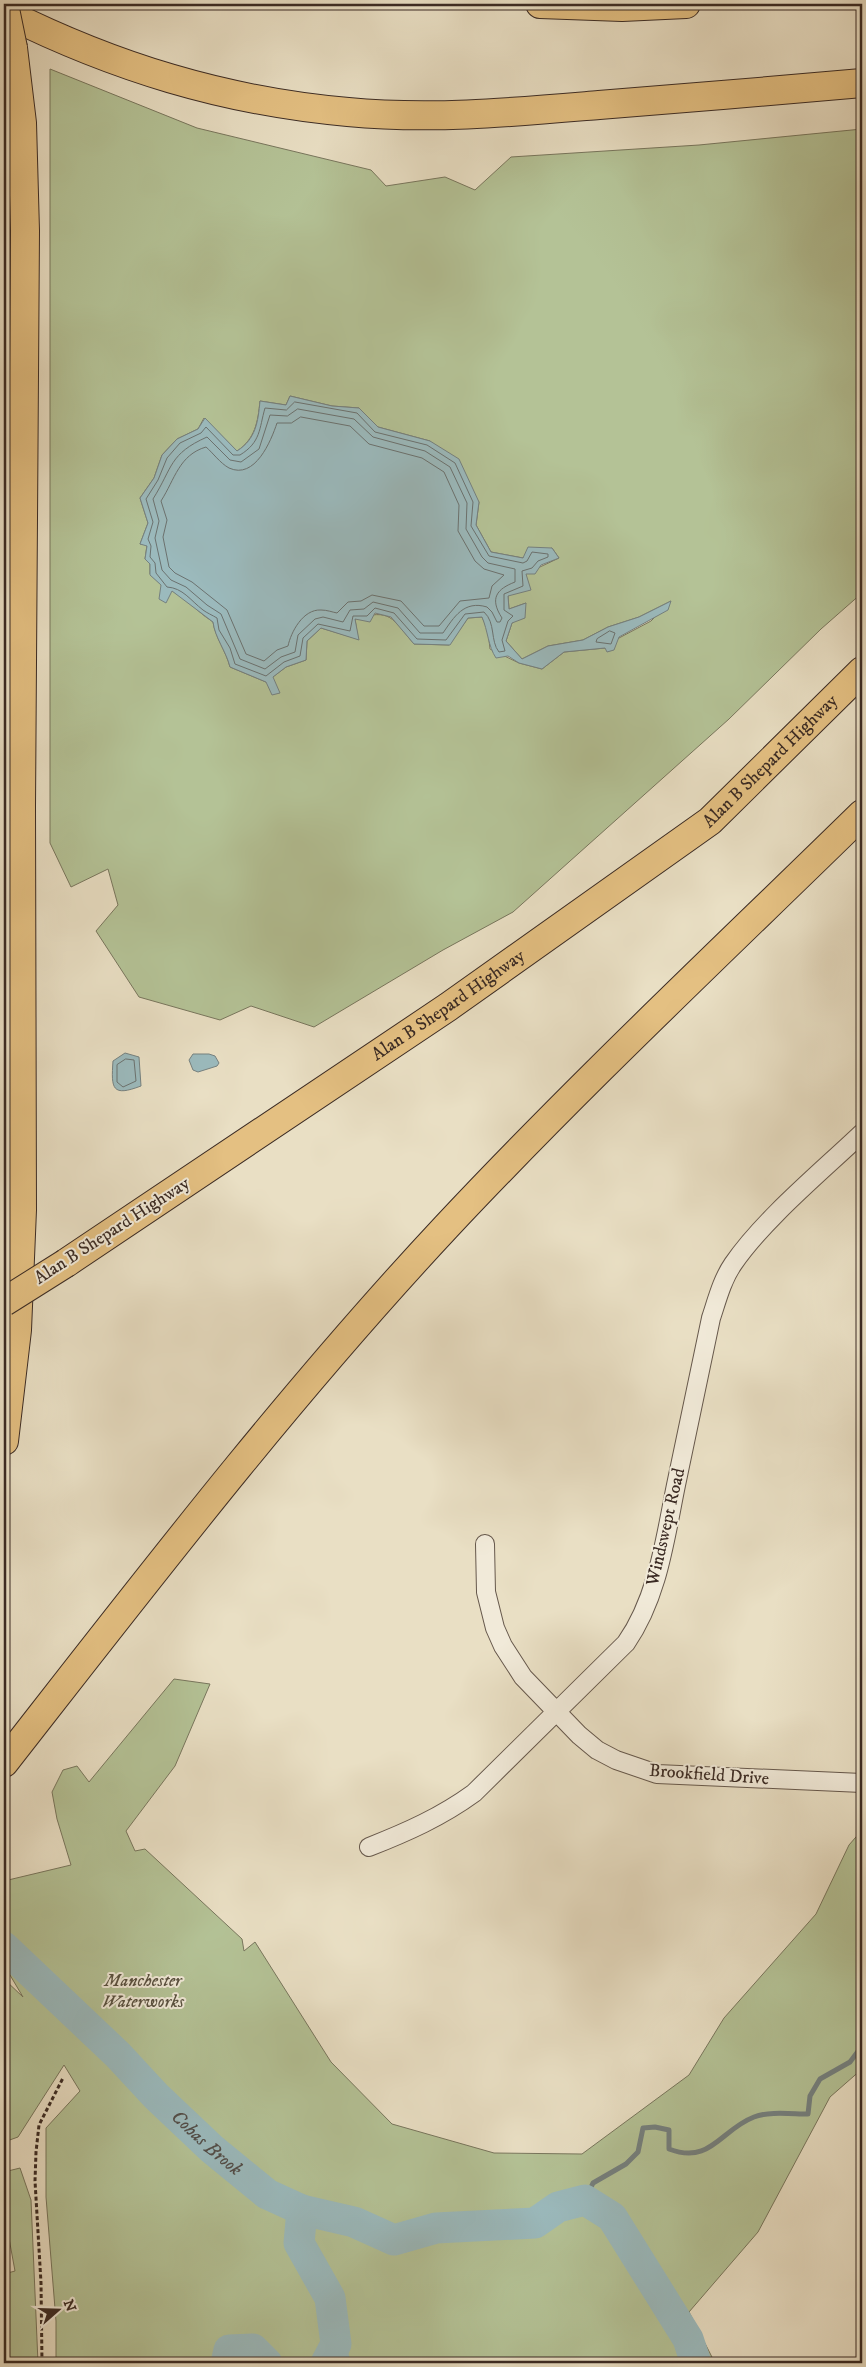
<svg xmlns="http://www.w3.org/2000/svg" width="866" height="2367" font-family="'IM FELL DW Pica',serif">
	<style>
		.green { fill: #b4c296; stroke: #78765d; fill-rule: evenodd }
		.water { fill: #9bbabd; stroke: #758180 }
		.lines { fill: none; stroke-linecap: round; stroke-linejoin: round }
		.shore { stroke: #6b7270; stroke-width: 1 }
		.stream { stroke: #758180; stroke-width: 5 }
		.canal { stroke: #9bbabd; stroke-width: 18 }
		.river { stroke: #9bbabd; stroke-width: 31 }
		.minor-casing { stroke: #66584c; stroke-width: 20 }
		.motorway-casing { stroke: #3b2b24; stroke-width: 30 }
		.path { stroke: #3b2b24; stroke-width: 3; stroke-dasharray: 4 2.5; stroke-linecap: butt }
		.minor { stroke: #f1ead9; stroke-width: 18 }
		.motorway { stroke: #e4c082; stroke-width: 28 }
		.motorway-bridge-casing { stroke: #3b2b24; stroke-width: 30; stroke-linecap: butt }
		.motorway-bridge { stroke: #e4c082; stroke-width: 28 }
		.labels { text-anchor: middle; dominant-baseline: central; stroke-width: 4; stroke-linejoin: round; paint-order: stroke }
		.street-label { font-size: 18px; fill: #3b2b24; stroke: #f1ead9 }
		.park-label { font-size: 18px; font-style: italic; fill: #595140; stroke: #f1ead9 }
		.water-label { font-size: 19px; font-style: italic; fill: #534f4a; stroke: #f1ead9 }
	</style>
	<rect width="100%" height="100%" fill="#e9dfc4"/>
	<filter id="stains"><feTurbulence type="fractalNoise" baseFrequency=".004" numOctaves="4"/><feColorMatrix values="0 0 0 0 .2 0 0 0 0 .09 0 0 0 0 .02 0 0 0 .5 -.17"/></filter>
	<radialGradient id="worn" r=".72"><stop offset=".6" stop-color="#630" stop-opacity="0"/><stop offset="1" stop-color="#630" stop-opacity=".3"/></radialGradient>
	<path class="green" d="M 50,69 L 197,128 L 371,170 L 386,186 L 445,177 L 475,190 L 511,157 L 699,145 L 862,129 L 862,593 L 821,629 L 729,719 L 513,912 L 443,950 L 314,1027 L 251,1006 L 220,1020 L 139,997 L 96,931 L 118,905 L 108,869 L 71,887 L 50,843 ZM 290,396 L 332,406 L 359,408 L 378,427 L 430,441 L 479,502 L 476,525 L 491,552 L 523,558 L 552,548 L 559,558 L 525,574 L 508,596 L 509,609 L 526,603 L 512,623 L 506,641 L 522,659 L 548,646 L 583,640 L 608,627 L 639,617 L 671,601 L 651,621 L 619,638 L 605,648 L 564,652 L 542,669 L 519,663 L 490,649 L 488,631 L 482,617 L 468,618 L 449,645 L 414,644 C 392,618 391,608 355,619 L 358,639 L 321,628 L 307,641 L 306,660 L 286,667 L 266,682 L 230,667 C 226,651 215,637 213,622 C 200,614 191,603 179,595 C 168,588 159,584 150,574 L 150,564 L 145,559 L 147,545 L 140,544 L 148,523 L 140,498 L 154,478 L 162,455 L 177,439 L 198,429 L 204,418 L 237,451 C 255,439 258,422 260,401 L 286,405 Z
		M 174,1679 L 210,1684 L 175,1766 L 126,1831 L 135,1851 L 145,1849 L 242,1939 L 244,1951 L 255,1942 L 331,2062 L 392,2124 L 494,2153 L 582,2154 L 689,2075 L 724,2018 L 816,1914 L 849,1845 L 862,1830 L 862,2069 L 830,2097 L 758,2232 L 689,2312 L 715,2363 L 56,2363 L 56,2321 L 46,2197 L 46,2128 L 80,2091 L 64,2065 L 18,2137 L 4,2142 L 4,1979 L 23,1997 L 4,1965 L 4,1881 L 71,1865 L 57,1819 L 52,1792 L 63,1770 L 77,1766 L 89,1782 Z
		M 20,2168 L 31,2200 L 38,2363 L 4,2363 L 4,2274 L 15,2271 L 4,2211 L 4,2172 Z"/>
	<path class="water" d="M 290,396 L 332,406 L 359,408 L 378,427 L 430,441 L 459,459 L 479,502 L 476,525 L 491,552 L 523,558 L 528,547 L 552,548 L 559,558 L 541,565 L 535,574 L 526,574 L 531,590 L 508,596 L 509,609 L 526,603 L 525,618 L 512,623 L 506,641 L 522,659 L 548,646 L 583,640 L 608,627 L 639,617 L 671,601 L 668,610 L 619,637 L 614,650 L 607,652 L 605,648 L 564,652 L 542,669 L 519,663 L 508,656 L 496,658 C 488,646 488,631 482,617 L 468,618 L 450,645 L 414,644 L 391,617 L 375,613 L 370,622 L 355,619 L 359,640 L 321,628 L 307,641 L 306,660 L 286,667 L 273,677 L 280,693 L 272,695 L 266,682 L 230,667 C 226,651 215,638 213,622 L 172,591 L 166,603 L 159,599 L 161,585 L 150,575 L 150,564 L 145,559 L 147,546 L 140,544 L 148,523 L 140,498 L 154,478 L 162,455 L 177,439 L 198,429 L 205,418 L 237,451 C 256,439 258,422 260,401 L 286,405 Z
		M 125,1053 L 139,1057 L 141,1086 C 112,1097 111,1089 113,1061 Z
		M 193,1054 L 209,1054 L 215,1056 L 219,1063 L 217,1066 L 198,1072 L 193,1070 L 189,1060 Z"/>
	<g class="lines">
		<path class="shore" d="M 295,402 L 357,413 L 375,432 L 427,445 L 455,463 L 473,502 L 471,526 L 489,556 L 523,563 L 527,561 L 532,552 L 548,554 L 548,557 L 538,561 L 532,568 L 522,571 L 523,586 L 504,594 L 504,610 L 513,616 L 508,621 L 502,640 L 505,651 L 499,652 C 490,641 496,623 484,612 L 465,614 L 446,640 L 417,639 L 394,613 L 375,608 L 367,616 L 353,616 L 350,631 L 318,624 L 303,638 L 300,656 L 284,662 L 266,676 L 235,664 L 230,648 L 219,630 L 217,618 C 212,615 207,613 203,610 C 190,600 183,588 167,587 L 156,573 L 155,563 L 150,557 L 151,546 L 148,539 L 153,522 L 146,499 L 158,480 L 167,458 L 180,443 L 201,433 L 206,427 L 233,455 L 240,455 C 261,442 259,429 265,408 L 286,410 Z
			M 298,409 L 354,419 L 373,437 L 425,451 L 450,467 L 467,503 L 466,529 L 482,557 L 488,563 L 515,569 L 515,582 C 497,589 489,598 502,618 L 500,622 L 497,622 L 492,612 L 487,607 C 464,600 454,617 443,633 L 420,633 L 398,608 L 373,602 L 364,609 L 350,610 L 343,622 L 323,617 L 315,619 L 298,635 L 295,652 L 281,657 L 265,669 L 240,659 L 221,614 L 207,605 L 186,587 L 171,580 L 162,570 L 155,538 L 159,521 L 153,499 C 173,467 169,454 207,437 L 230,460 L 241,462 L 259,449 L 270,415 L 287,416 Z
			M 301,417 L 350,426 L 369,444 L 422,458 L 444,472 L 459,505 L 458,531 L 475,561 L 484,569 L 504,575 L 492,586 L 489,598 L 460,601 L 439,626 L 424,626 L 401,601 L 372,595 L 361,601 L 348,602 L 337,613 C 332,612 327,610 321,610 C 303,609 291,632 288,646 L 277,650 L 264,661 L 246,654 L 227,610 L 192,582 L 175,573 L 169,567 L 163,537 L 167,520 L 161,501 C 175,479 179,455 206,447 C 213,453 220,463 229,468 C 255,480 271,441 277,423 L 291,423 Z
			M 610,631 L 615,633 L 611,644 L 596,642 L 597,639 Z
			M 126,1059 L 134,1060 L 136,1081 L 123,1087 L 117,1082 L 117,1065 Z"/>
		<path class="stream" d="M 585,2200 L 593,2183 L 626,2164 L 638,2152 L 643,2128 L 655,2127 L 669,2130 L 669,2149 C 711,2165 720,2130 754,2117 C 769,2111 792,2114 808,2114 L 810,2096 L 820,2079 L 850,2062 L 862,2046"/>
		<path class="canal" d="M 336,2344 L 342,2363"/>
		<g class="river">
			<path id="s1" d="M 4,1947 L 118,2055 L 156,2096 L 212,2149 L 267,2194 L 302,2210 L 354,2222 L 394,2240 L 436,2228 L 535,2223 L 558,2207 L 585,2200 L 612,2217 L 688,2339 L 696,2363"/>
			<path d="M 302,2210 L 299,2243 L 330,2298 L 336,2344 L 326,2363"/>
			<path d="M 226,2363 L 229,2350 L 253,2349 L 267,2363"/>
		</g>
		<g class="minor-casing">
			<path id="minor" d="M 485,1544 L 486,1592 L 495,1628 L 503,1646 L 523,1677 L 579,1735 L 597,1750 L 616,1760 L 657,1774 L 862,1783
				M 369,1847 C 407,1832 441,1817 474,1793 L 626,1643 C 658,1597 665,1539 676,1485 C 688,1429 699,1373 711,1318 C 717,1300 722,1280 733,1264 C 764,1219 821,1172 862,1133"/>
		</g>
		<g class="motorway-casing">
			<g id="motorway">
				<path d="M 540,4 L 622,7 L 686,4"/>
				<path d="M 4,12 C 114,67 224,101 348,112 C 432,120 516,112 599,105 C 687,98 774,91 862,83"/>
				<path id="s2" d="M 66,1263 L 448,1007 L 710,821 L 862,671"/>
				<path d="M 4,1441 L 17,1330 L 22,1210 L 21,806 L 25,231 L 22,123 L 13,48"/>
				<path d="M 4,1763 C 147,1580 288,1396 446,1227 C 580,1084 723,950 862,814"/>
			</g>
		</g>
		<path class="path" d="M 42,2363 L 41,2283 L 35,2181 L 36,2152 L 39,2125 L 63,2078"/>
		<use href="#minor" class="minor"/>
		<use href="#motorway" class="motorway"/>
		<g class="motorway-bridge-casing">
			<path id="motorway-bridge" d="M 4,4 L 13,48
				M 4,1302 L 66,1263"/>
		</g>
		<use href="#motorway-bridge" class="motorway-bridge"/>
	</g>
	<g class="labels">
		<g class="street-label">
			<text stroke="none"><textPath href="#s2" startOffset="866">Alan B Shepard Highway</textPath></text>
			<text stroke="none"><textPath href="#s2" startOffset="461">Alan B Shepard Highway</textPath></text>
			<text transform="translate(112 1231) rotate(-33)">Alan B Shepard Highway</text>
			<text transform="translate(666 1527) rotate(-77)">Windswept Road</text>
			<text transform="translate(709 1775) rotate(4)">Brookfield Drive</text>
		</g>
		<g class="park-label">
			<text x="143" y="1981">Manchester<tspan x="143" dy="21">Waterworks</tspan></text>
		</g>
		<g class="water-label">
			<text stroke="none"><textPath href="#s1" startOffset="282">Cohas Brook</textPath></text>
		</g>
	</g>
	<rect width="866" height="2367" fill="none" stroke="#e9dfc4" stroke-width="20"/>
	<rect x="5" y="5" width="856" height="2357" fill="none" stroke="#3b2b24" stroke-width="2.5"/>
	<rect x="10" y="10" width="846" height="2347" fill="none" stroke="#3b2b24"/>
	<g transform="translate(58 2310) rotate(70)" stroke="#f1ead9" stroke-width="4" paint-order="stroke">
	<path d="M0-4L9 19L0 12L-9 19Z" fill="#3b2b24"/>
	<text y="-8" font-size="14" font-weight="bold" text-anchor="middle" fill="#3b2b24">N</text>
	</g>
	<rect width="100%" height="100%" filter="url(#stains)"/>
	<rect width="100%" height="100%" fill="url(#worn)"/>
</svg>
